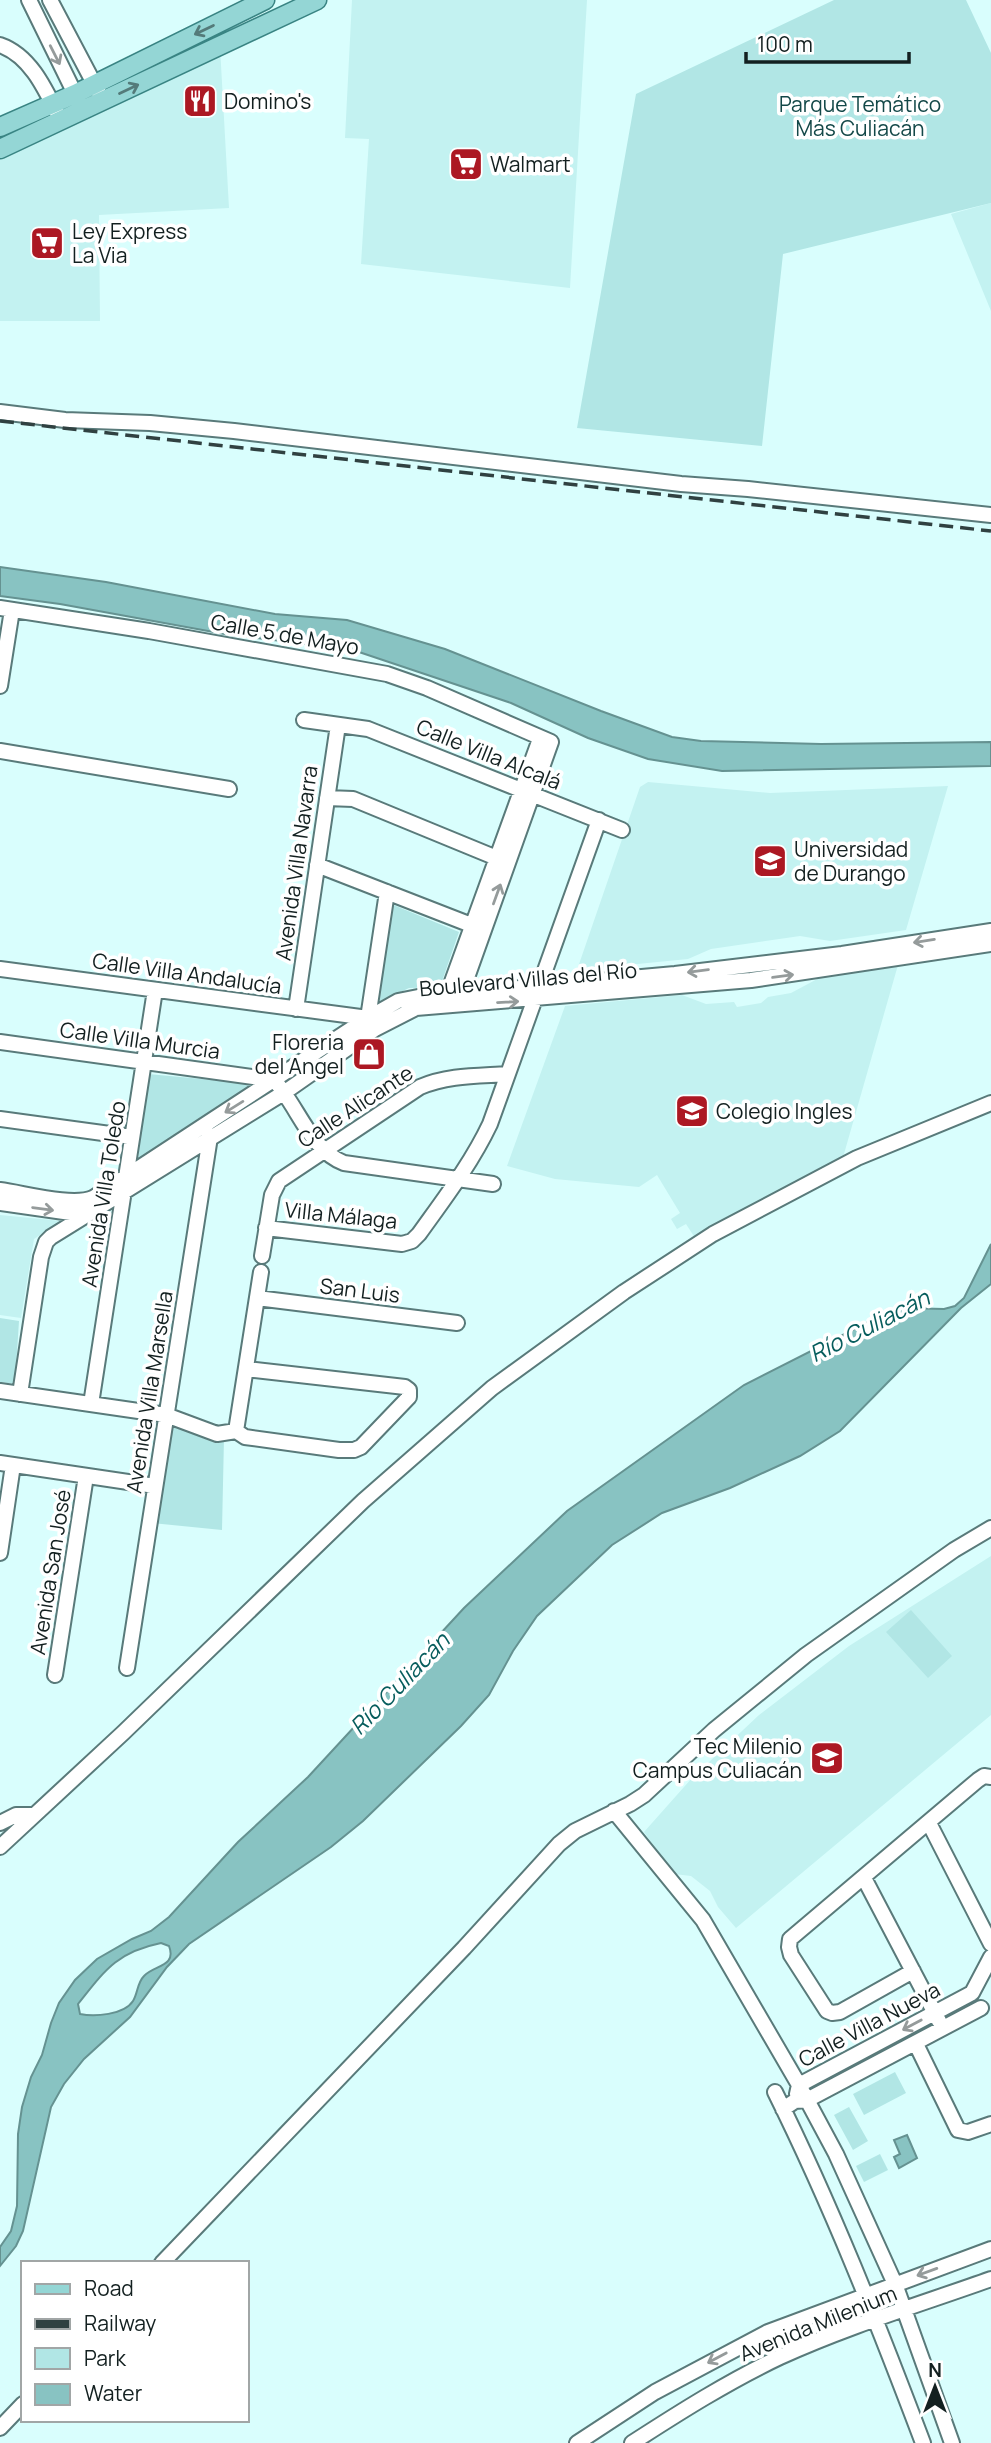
<svg xmlns="http://www.w3.org/2000/svg" width="991" height="2443" font-family="Manrope,sans-serif">
	<style>
		.built { fill: #c3f2f1 }
		.green { fill: #b1e6e5 }
		.water { fill: #88c3c2; stroke: #659291; stroke-width: 2; fill-rule: evenodd }
		.lines { fill: none; stroke-linecap: round; stroke-linejoin: round }
		.minor-casing { stroke: #597a7a; stroke-width: 18 }
		.major-casing { stroke: #398483; stroke-width: 21 }
		.minor { stroke: #fff; stroke-width: 14 }
		.major { stroke: #94d6d5; stroke-width: 18 }
		.rail { stroke: #304141; stroke-width: 3.5; stroke-dasharray: 14 7; stroke-linecap: butt }
		.oneway { stroke: #547b7a }
		.oneway2 { stroke: #959b9b }
		.labels { text-anchor: middle; dominant-baseline: central; stroke-width: 7; stroke-linejoin: round; paint-order: stroke }
		.poi-label { font-size: 21px; fill: #132020; stroke: #fff; text-anchor: start }
		.park-label { font-size: 21px; fill: #134848; stroke: #fff }
		.street-label { font-size: 21px; fill: #132020; stroke: #fff }
		.water-label { font-size: 23px; font-style: italic; fill: #075d5d; stroke: #fff }
	</style>
	<rect width="100%" height="100%" fill="#d9fefd"/>
	<path class="built" d="M 352,0 L 587,0 L 570,288 L 361,264 L 369,139 L 345,138 Z
		M 220,47 L 229,208 L 99,215 L 100,321 L 0,321 L 0,149 Z
		M 991,203 L 991,311 L 951,214 Z
		M 648,782 L 770,793 L 948,786 L 906,930 L 830,941 L 800,936 L 711,949 L 688,959 L 577,970 L 640,787 Z
		M 898,965 L 842,1161 L 697,1241 L 686,1224 L 677,1229 L 671,1219 L 680,1213 L 657,1175 L 639,1187 L 555,1179 L 507,1166 L 565,1006 L 682,995 L 706,1004 L 734,1002 L 737,1007 L 761,1003 L 768,997 L 791,993 L 821,977 Z
		M 0,1215 L 61,1221 L 34,1239 L 21,1318 L 0,1315 Z
		M 991,1556 L 991,1715 L 736,1928 L 718,1907 L 710,1891 L 691,1876 L 674,1874 L 644,1832 L 692,1778 L 759,1715 L 849,1646 Z"/>
	<path class="green" d="M 834,0 L 966,0 L 991,53 L 991,203 L 783,254 L 762,446 L 577,428 L 636,94 Z
		M 391,904 L 459,932 L 440,987 L 409,988 L 372,1006 Z
		M 148,1074 L 256,1084 L 138,1159 Z
		M 0,1318 L 19,1321 L 15,1384 L 0,1382 Z
		M 169,1419 L 224,1438 L 222,1530 L 152,1523 Z
		M 911,1610 L 952,1656 L 928,1678 L 886,1632 Z
		M 895,2072 L 906,2093 L 864,2115 L 853,2094 Z
		M 849,2107 L 868,2141 L 853,2150 L 834,2115 Z
		M 880,2154 L 888,2170 L 864,2182 L 856,2166 Z"/>
	<path class="water" d="M 0,567 L 106,582 L 275,614 L 347,620 L 445,649 L 601,711 L 672,737 L 701,741 L 821,744 L 991,742 L 991,766 L 722,771 L 648,759 L 588,738 L 511,703 L 350,649 L 230,635 L 60,604 L 0,596 Z
		M 991,1244 L 991,1284 L 961,1308 L 840,1431 L 800,1456 L 730,1488 L 662,1513 L 612,1545 L 537,1616 L 513,1651 L 489,1695 L 461,1726 L 363,1821 L 331,1847 L 189,1944 L 167,1967 L 130,2017 L 84,2059 L 64,2084 L 51,2107 L 23,2231 L 16,2246 L 0,2266 L 0,2247 L 11,2231 L 17,2206 L 18,2134 L 22,2107 L 31,2077 L 42,2055 L 51,2023 L 59,2003 L 75,1980 L 97,1959 L 132,1939 L 151,1931 L 169,1917 L 238,1842 L 308,1777 L 464,1608 L 567,1511 L 744,1385 L 884,1314 L 903,1308 L 944,1309 L 955,1306 L 964,1298 ZM 161,1943 L 169,1946 C 177,1967 154,1965 144,1976 C 137,1983 138,1993 133,2001 C 124,2015 94,2017 80,2014 L 78,2004 C 105,1970 117,1952 161,1943 Z
		M 907,2135 L 917,2158 L 899,2168 L 894,2157 L 900,2154 L 894,2140 Z"/>
	<g class="lines">
		<g class="minor-casing">
			<path id="minor" d="M 29,0 L 79,102
				M 50,0 L 99,93
				M 0,45 C 32,56 47,93 61,121
				M 0,412 L 65,420 L 150,423 L 234,431 L 681,484 L 748,489 L 991,515
				M 0,608 L 149,631 L 387,674 L 427,688 L 551,742 L 459,1000
				M 0,686 L 12,610
				M 304,720 L 368,729 L 622,830
				M 0,751 L 229,789
				M 327,798 L 353,799 L 504,861
				M 317,865 L 479,928
				M 0,969 L 368,1018
				M 445,1001 L 540,739
				M 296,1009 L 338,725
				M 368,1018 L 387,892
				M 0,1042 L 274,1080 C 298,1106 310,1150 344,1163 L 493,1184
				M 0,1119 L 132,1137
				M 0,1190 C 24,1193 72,1207 93,1198 L 368,1018 L 398,1001 L 418,997 L 675,974 L 842,954 L 991,931
				M 0,1203 L 85,1215
				M 266,1228 L 402,1244 L 412,1241 L 419,1234 C 444,1199 471,1164 490,1124 L 599,820
				M 262,1256 L 272,1195 L 279,1181 L 420,1087 C 448,1075 478,1076 507,1074
				M 257,1298 L 457,1323
				M 0,1391 L 166,1415 L 217,1434 L 236,1431
				M 20,1394 L 41,1257 L 46,1242 L 51,1237 L 285,1092 L 375,1029 L 416,1008 L 751,980 L 991,944
				M 91,1404 L 155,990
				M 236,1431 L 245,1437 L 339,1450 L 354,1450 L 361,1447 L 409,1397 L 409,1390 L 405,1387 L 246,1369
				M 236,1431 L 261,1272
				M 0,1463 L 155,1486
				M 0,1553 L 13,1465
				M 127,1668 L 210,1137 L 209,1134
				M 55,1675 L 86,1476
				M 614,1811 L 703,1920 L 799,2085 L 836,2154 L 895,2284 L 952,2443
				M 0,1823 L 16,1815 L 33,1815
				M 929,1823 L 991,1944
				M 0,1847 L 123,1733 L 363,1501 L 492,1388 L 624,1292 L 713,1234 L 857,1158 L 991,1103
				M 864,1878 L 939,2021
				M 913,1971 L 840,2012 L 832,2013 L 827,2011 L 791,1955 L 789,1947 L 790,1939 L 978,1780 L 984,1776 L 991,1777
				M 972,1993 L 991,1957
				M 916,2044 L 958,2130 L 968,2132 L 991,2124
				M 775,2092 C 832,2207 878,2324 923,2443
				M 797,2094 L 799,2085 L 972,1993
				M 783,2109 L 795,2101 L 807,2100 L 981,2008
				M 162,2263 L 464,1948 L 559,1844 L 575,1831 L 630,1804 L 644,1795 L 714,1730 L 806,1655 L 954,1550 L 991,1528
				M 0,2428 L 23,2404
				M 577,2443 L 655,2392 L 768,2332 L 991,2249
				M 632,2443 C 680,2412 729,2381 780,2357 C 848,2326 921,2304 991,2279"/>
		</g>
		<g class="major-casing">
			<path id="major" d="M 0,127 L 75,94 L 265,0
				M 0,149 L 317,0"/>
		</g>
		<use href="#minor" class="minor"/>
		<use href="#major" class="major"/>
		<path class="rail" d="M 0,421 L 991,531"/>
	</g>
	<defs><path id="oneway-shaft" d="M-6 0H5M1.5-3L5.5 0L1.5 3" fill="none" stroke-width="1.6" stroke-linecap="round" stroke-linejoin="round" transform="scale(1.75)"/></defs>
	<g class="oneway">
		<use href="#oneway-shaft" transform="translate(204 30) rotate(154)"/>
		<use href="#oneway-shaft" transform="translate(129 89) rotate(-25)"/>
	</g>
	<g class="oneway2">
		<use href="#oneway-shaft" transform="translate(55 55) rotate(63)"/>
		<use href="#oneway-shaft" transform="translate(497 894) rotate(-70)"/>
		<use href="#oneway-shaft" transform="translate(924 941) rotate(171)"/>
		<use href="#oneway-shaft" transform="translate(698 971) rotate(173)"/>
		<use href="#oneway-shaft" transform="translate(783 976) rotate(-8)"/>
		<use href="#oneway-shaft" transform="translate(508 1002) rotate(-3)"/>
		<use href="#oneway-shaft" transform="translate(234 1107) rotate(148)"/>
		<use href="#oneway-shaft" transform="translate(43 1209) rotate(8)"/>
		<use href="#oneway-shaft" transform="translate(912 2025) rotate(152)"/>
		<use href="#oneway-shaft" transform="translate(927 2272) rotate(160)"/>
		<use href="#oneway-shaft" transform="translate(717 2358) rotate(152)"/>
	</g>
	<defs>
		<g id="restaurant-square" transform="scale(1.75)"><rect x="-9" y="-9" width="18" height="18" rx="4" fill="#ac1823" stroke="#fff"/><path d="M-5-6h1v4h1v-4h1v4h1v-4h1v5L-1.5 .5V6h-2V.5L-5-1ZM5-6V6H3V1.5H1.5Q1.5-4 5-6Z" fill="#fff"/></g>
		<g id="supermarket-square" transform="scale(1.75)"><rect x="-9" y="-9" width="18" height="18" rx="4" fill="#ac1823" stroke="#fff"/><path d="M-6-5.5h2.5l.6 2H6L4.5 2H-2.5L-4.4-4H-6ZM-1.5 3.2a1.3 1.3 0 1 0 .1 0ZM3 3.2a1.3 1.3 0 1 0 .1 0Z" fill="#fff"/></g>
		<g id="university-square" transform="scale(1.75)"><rect x="-9" y="-9" width="18" height="18" rx="4" fill="#ac1823" stroke="#fff"/><path d="M0-5L7-2L0 1L-7-2ZM-4 1L0 2.5L4 1V4Q0 6-4 4Z" fill="#fff"/></g>
		<g id="shop-square" transform="scale(1.75)"><rect x="-9" y="-9" width="18" height="18" rx="4" fill="#ac1823" stroke="#fff"/><path d="M-5-2.5h2.3a2.7 3.5 0 0 1 5.4 0H5L5.5 6h-11ZM-1.5-2.5h3a1.5 2.3 0 0 0-3 0Z" fill="#fff"/></g>
		<g id="school-square" transform="scale(1.75)"><rect x="-9" y="-9" width="18" height="18" rx="4" fill="#ac1823" stroke="#fff"/><path d="M0-5L7-2L0 1L-7-2ZM-4 1L0 2.5L4 1V4Q0 6-4 4Z" fill="#fff"/></g>
	</defs>
	<g fill-rule="evenodd">
		<use href="#restaurant-square" x="200" y="101"/>
		<use href="#supermarket-square" x="466" y="164"/>
		<use href="#supermarket-square" x="47" y="243"/>
		<use href="#university-square" x="770" y="861"/>
		<use href="#shop-square" x="369" y="1054"/>
		<use href="#school-square" x="692" y="1111"/>
		<use href="#university-square" x="827" y="1758"/>
	</g>
	<g class="labels">
		<g class="poi-label">
			<text x="224" y="101">Domino's</text>
			<text x="490" y="164">Walmart</text>
			<text x="72" y="231">Ley Express<tspan x="72" dy="24">La Via</tspan></text>
			<text x="794" y="849">Universidad<tspan x="794" dy="24">de Durango</tspan></text>
			<text x="344" y="1042" text-anchor="end">Floreria<tspan x="344" dy="24">del Angel</tspan></text>
			<text x="716" y="1111">Colegio Ingles</text>
			<text x="802" y="1746" text-anchor="end">Tec Milenio<tspan x="802" dy="24">Campus Culiacán</tspan></text>
		</g>
		<g class="park-label">
			<text x="860" y="104">Parque Temático<tspan x="860" dy="24">Más Culiacán</tspan></text>
		</g>
		<g class="street-label">
			<text transform="translate(285 634) rotate(10)">Calle 5 de Mayo</text>
			<text transform="translate(489 754) rotate(22)">Calle Villa Alcalá</text>
			<text transform="translate(296 863) rotate(-82)">Avenida Villa Navarra</text>
			<text transform="translate(187 973) rotate(8)">Calle Villa Andalucía</text>
			<text transform="translate(528 979) rotate(-5)">Boulevard Villas del Río</text>
			<text transform="translate(140 1040) rotate(8)">Calle Villa Murcia</text>
			<text transform="translate(355 1106) rotate(-33)">Calle Alicante</text>
			<text transform="translate(103 1194) rotate(-81)">Avenida Villa Toledo</text>
			<text transform="translate(341 1215) rotate(6)">Villa Málaga</text>
			<text transform="translate(360 1290) rotate(7)">San Luis</text>
			<text transform="translate(149 1392) rotate(-81)">Avenida Villa Marsella</text>
			<text transform="translate(50 1572) rotate(-81)">Avenida San José</text>
			<text transform="translate(869 2024) rotate(-28)">Calle Villa Nueva</text>
			<text transform="translate(818 2323) rotate(-22)">Avenida Milenium</text>
		</g>
		<g class="water-label">
			<text transform="translate(869 1325) rotate(-27)">Río Culiacán</text>
			<text transform="translate(399 1683) rotate(-46)">Río Culiacán</text>
		</g>
	</g>
	<rect x="21" y="2261" width="228" height="161" fill="#ffffff" stroke="#a1a6a6" stroke-width="2"/>
	<rect x="35" y="2284" width="35" height="10" fill="#94d6d5" stroke="#a1a6a6" stroke-width="2"/>
	<text x="84" y="2296" font-size="21" fill="#132020">Road</text>
	<rect x="35" y="2319" width="35" height="10" fill="#304141" stroke="#a1a6a6" stroke-width="2"/>
	<text x="84" y="2331" font-size="21" fill="#132020">Railway</text>
	<rect x="35" y="2348" width="35" height="21" fill="#b1e6e5" stroke="#a1a6a6" stroke-width="2"/>
	<text x="84" y="2366" font-size="21" fill="#132020">Park</text>
	<rect x="35" y="2384" width="35" height="21" fill="#88c3c2" stroke="#a1a6a6" stroke-width="2"/>
	<text x="84" y="2401" font-size="21" fill="#132020">Water</text>
	<g transform="translate(935 2387)" stroke="#ffffff" stroke-width="5" paint-order="stroke">
	<path d="M0-5L12 26L0 18L-12 26Z" fill="#132020"/>
	<text y="-10" font-size="19" font-weight="bold" text-anchor="middle" fill="#132020">N</text>
	</g>
	<path d="M746 52v10h163v-10" fill="none" stroke="#132020" stroke-width="3.5"/>
	<text x="757" y="52" font-size="21" fill="#132020" stroke="#ffffff" stroke-width="5" paint-order="stroke">100 m</text>
</svg>
